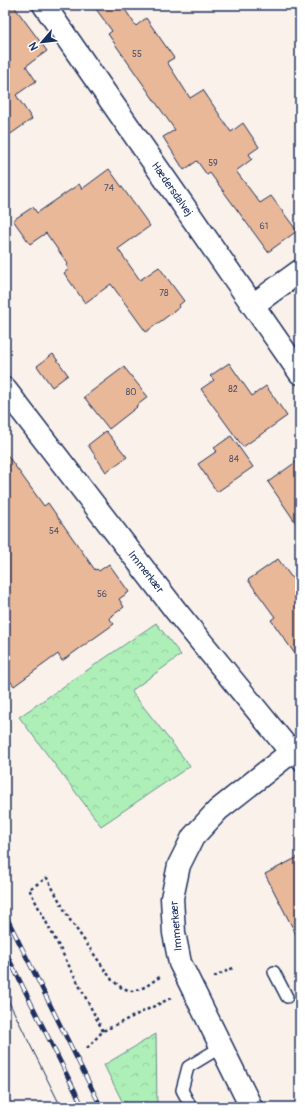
<svg xmlns="http://www.w3.org/2000/svg" width="305" height="1112" font-family="Pangolin,sans-serif">
	<style>
		.forest { fill: url(#forest-crowns); stroke: #648f8b }
		.building { fill: #e8b898; stroke: #1b2f5e }
		.lines { fill: none; stroke-linecap: round; stroke-linejoin: round }
		.service-casing { stroke: #1b2f5e; stroke-width: 14 }
		.minor-casing { stroke: #1b2f5e; stroke-width: 25 }
		.path { stroke: #1b2f5e; stroke-width: 2.5; stroke-dasharray: 3 3; stroke-linecap: butt }
		.service { stroke: #fff; stroke-width: 11 }
		.minor { stroke: #fff; stroke-width: 22 }
		.tram { stroke: #1b2f5e; stroke-width: 1 }
		.rail-casing { stroke: #1b2f5e; stroke-width: 4.5 }
		.rail { stroke: #fff; stroke-width: 3; stroke-dasharray: 9; stroke-linecap: butt }
		.labels { text-anchor: middle; dominant-baseline: central; stroke-width: 4; stroke-linejoin: round; paint-order: stroke }
		.number-label { font-size: 9px; fill: #4e516c }
		.street-label { font-size: 11px; fill: #1b2f5e; stroke: #fff }
	</style>
	<defs>
		<pattern id="forest-crowns" width="20" height="18" patternUnits="userSpaceOnUse"><rect width="20" height="18" fill="#aeefb8"/><path d="M2 6a3 3 0 1 1 6 0M12 15a3 3 0 1 1 6 0" fill="none" stroke="#95cda1"/></pattern>
	</defs>
	<rect width="100%" height="100%" fill="#faf1ea"/>
	<filter id="ink" filterUnits="userSpaceOnUse"><feTurbulence type="fractalNoise" baseFrequency=".025" numOctaves="2"/><feDisplacementMap in="SourceGraphic" scale="8" xChannelSelector="R" yChannelSelector="G"/><feConvolveMatrix kernelMatrix="1 2 1 2 8 2 1 2 1" color-interpolation-filters="sRGB"/></filter>
	<g filter="url(#ink)">
		<path class="forest" d="M 156,623 L 181,655 L 131,691 L 190,766 L 101,826 L 19,717 Z
			M 156,1034 L 157,1107 L 125,1107 L 104,1065 Z"/>
		<path class="building" d="M 5,5 L 13,5 L 47,51 L 26,66 L 36,81 L 16,95 L 32,119 L 5,138 Z
			M 93,5 L 122,5 L 136,26 L 146,18 L 174,58 L 167,62 L 190,98 L 203,90 L 231,132 L 243,123 L 259,147 L 249,154 L 252,159 L 236,171 L 260,203 L 271,196 L 297,231 L 268,252 L 210,173 L 207,175 L 197,161 L 184,170 L 163,137 L 175,130 L 108,34 L 112,31 Z
			M 109,169 L 150,226 L 118,249 L 140,280 L 159,267 L 184,301 L 179,305 L 180,307 L 146,332 L 111,284 L 85,303 L 64,273 L 69,269 L 66,265 L 68,264 L 46,233 L 30,244 L 13,220 L 33,207 L 37,213 L 79,184 L 82,189 Z
			M 53,354 L 68,375 L 52,387 L 37,366 Z
			M 229,363 L 252,396 L 266,386 L 287,416 L 243,447 L 201,389 L 214,380 L 210,376 Z
			M 124,367 L 148,397 L 136,406 L 137,407 L 109,429 L 84,397 Z
			M 106,431 L 127,457 L 106,472 L 88,445 Z
			M 231,436 L 253,467 L 217,492 L 198,464 L 217,451 L 214,448 Z
			M 5,452 L 44,506 L 48,503 L 95,570 L 97,569 L 99,571 L 109,564 L 129,592 L 119,599 L 124,607 L 109,618 L 114,624 L 62,661 L 58,654 L 14,686 L 5,674 Z
			M 300,459 L 300,529 L 268,482 Z
			M 278,559 L 292,578 L 300,573 L 300,661 L 271,620 L 275,617 L 248,580 Z
			M 300,856 L 300,942 L 265,874 Z"/>
		<g class="lines">
			<g class="service-casing">
				<path id="service" d="M 291,752 L 300,765
					M 274,972 L 287,997
					M 191,1107 L 182,1090 L 188,1067 L 221,1047"/>
			</g>
			<g class="minor-casing">
				<path id="minor" d="M 44,5 L 300,373
					M 253,305 L 300,271
					M 5,389 L 176,611 L 291,752
					M 251,1107 L 180,963 L 174,933 L 172,898 L 179,865 L 193,837 L 218,810 L 300,745"/>
			</g>
			<path class="path" d="M 214,977 L 235,967
				M 103,1031 L 29,889 L 47,878 L 70,920 L 112,980 L 122,988 L 132,991 L 145,987 L 161,976
				M 87,1048 L 103,1031 L 171,998"/>
			<use href="#service" class="service"/>
			<use href="#minor" class="minor"/>
			<path class="tram" d="M 5,994 L 61,1107"/>
			<g class="rail-casing">
				<path id="rail" d="M 5,914 L 101,1107
					M 5,951 L 83,1107"/>
			</g>
			<use href="#rail" class="rail"/>
		</g>
	</g>
	<g class="labels">
		<g class="number-label">
			<text x="137" y="54">55</text>
			<text x="213" y="163">59</text>
			<text x="109" y="188">74</text>
			<text x="264" y="226">61</text>
			<text x="164" y="293">78</text>
			<text x="233" y="389">82</text>
			<text x="131" y="392">80</text>
			<text x="234" y="459">84</text>
			<text x="54" y="531">54</text>
			<text x="102" y="594">56</text>
		</g>
		<g class="street-label">
			<text transform="translate(172 189) rotate(55)">Hædersdalvej</text>
			<text transform="translate(146 572) rotate(52)">Immerkær</text>
			<text transform="translate(176 926) rotate(-95)">Immerkær</text>
		</g>
	</g>
	<rect width="305" height="1112" fill="none" stroke="#fff" stroke-width="20"/>
	<rect x="10" y="10" width="285" height="1092" fill="none" stroke="#1b2f5e" stroke-width="1.5" filter="url(#ink)"/>
	<g transform="translate(42 42) rotate(242)" stroke="#ffffff" stroke-width="3" paint-order="stroke">
	<path d="M0-3L7 15L0 10L-7 15Z" fill="#1b2f5e"/>
	<text y="-6" font-size="11" font-weight="bold" text-anchor="middle" fill="#1b2f5e">N</text>
	</g>
</svg>
